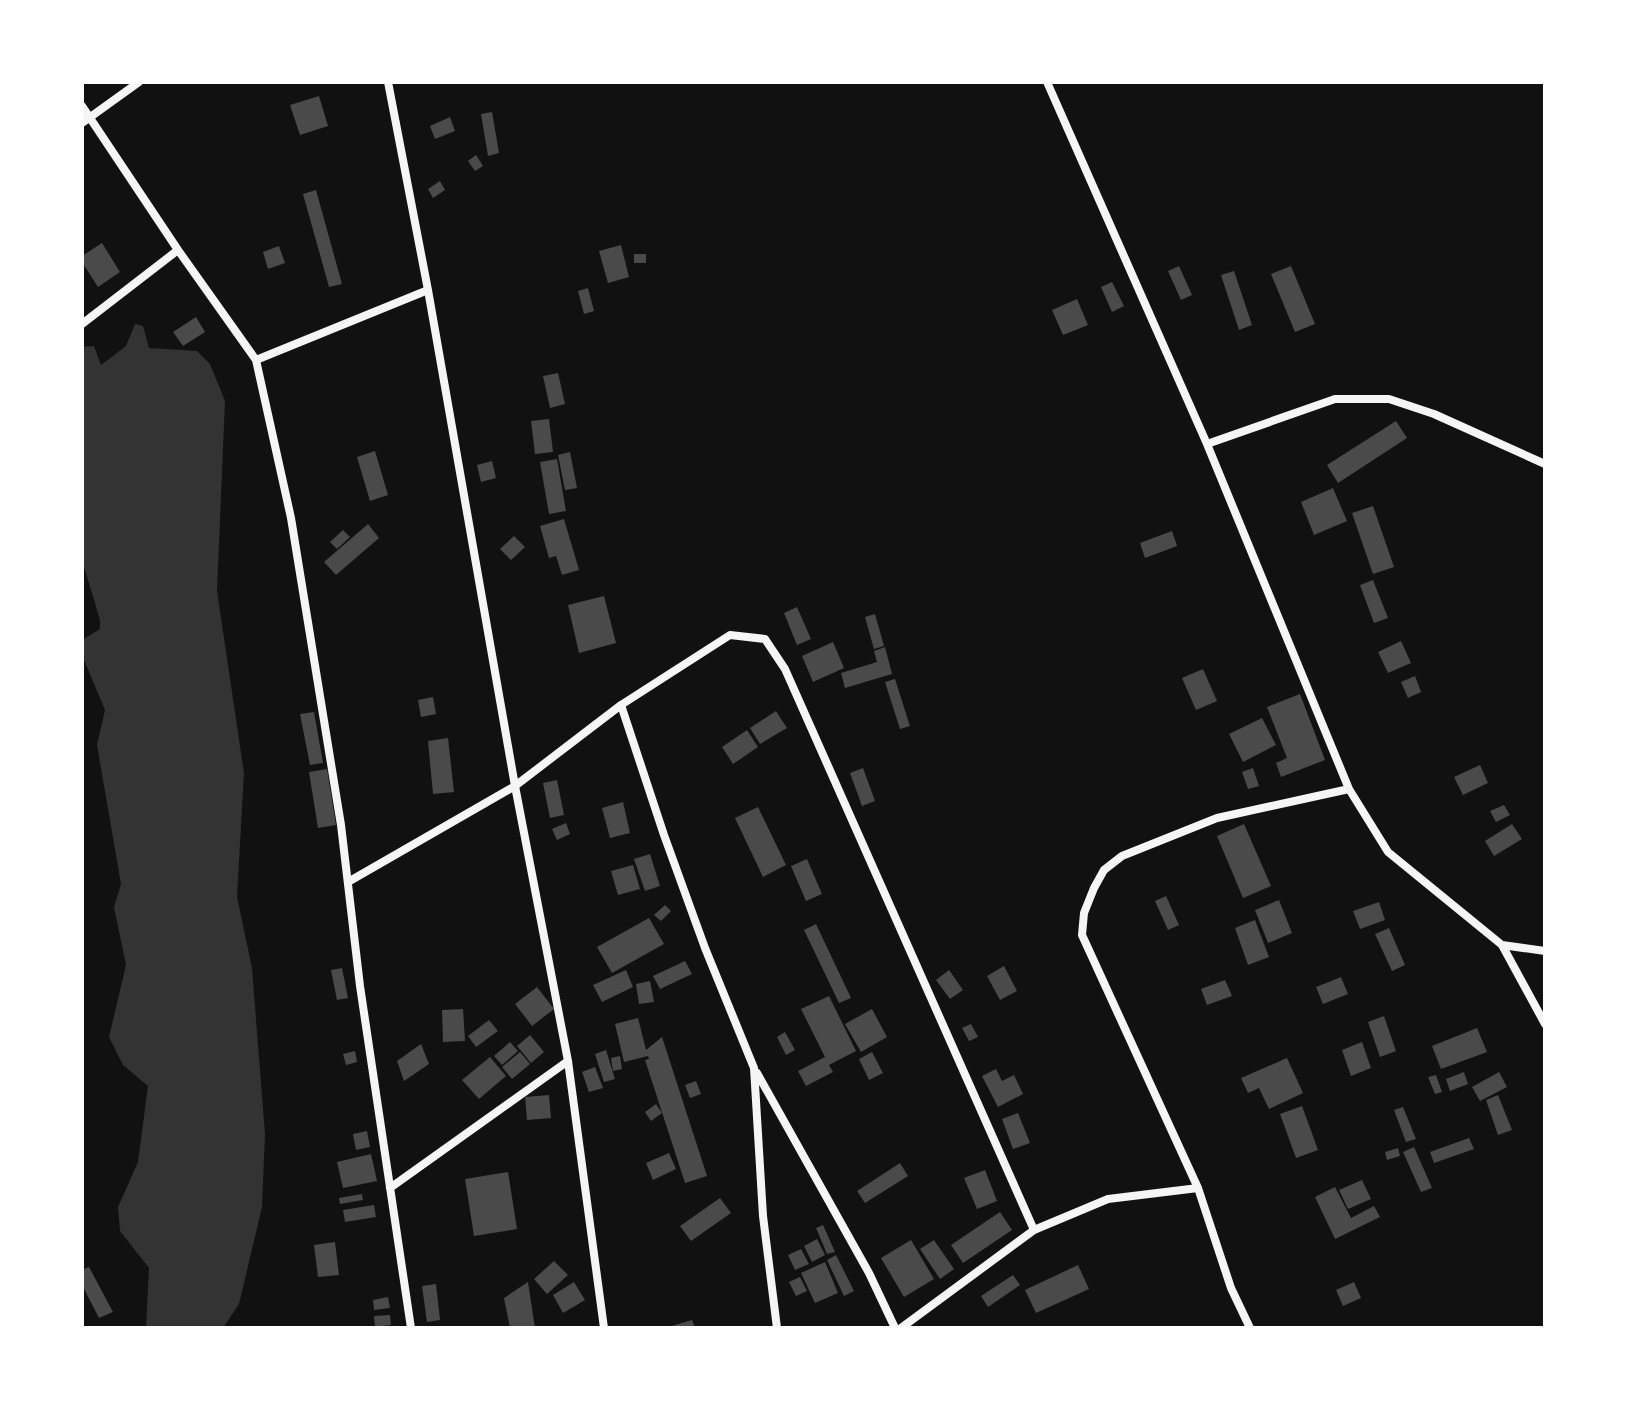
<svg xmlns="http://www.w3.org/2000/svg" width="1627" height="1410" font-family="Poppins,sans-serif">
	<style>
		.water { fill: #333 }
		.building { fill: #4a4a4a }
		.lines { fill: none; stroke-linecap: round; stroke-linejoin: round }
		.minor { stroke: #f5f5f5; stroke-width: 8 }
	</style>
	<rect width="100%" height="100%" fill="#111"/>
	<path class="water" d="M 135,324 L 143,326 L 149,348 L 197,351 L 210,364 L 225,401 L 217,591 L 244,773 L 237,897 L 252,968 L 265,1134 L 262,1207 L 239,1304 L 223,1328 L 146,1328 L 149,1268 L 120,1231 L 118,1207 L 138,1162 L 148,1086 L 123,1065 L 109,1037 L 126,965 L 114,907 L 121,884 L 97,745 L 105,710 L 82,655 L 82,640 L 100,629 L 100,620 L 82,560 L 82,347 L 94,346 L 101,365 L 126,346 Z"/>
	<path class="building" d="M 319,96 L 328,126 L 300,135 L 290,105 Z
		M 492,112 L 499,153 L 488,156 L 481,114 Z
		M 450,117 L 455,131 L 435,139 L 430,126 Z
		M 476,155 L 483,166 L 475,171 L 468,161 Z
		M 440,181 L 445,190 L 433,198 L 428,189 Z
		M 316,190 L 342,284 L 329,287 L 303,194 Z
		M 102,243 L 120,272 L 98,287 L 82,262 L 82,256 Z
		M 621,245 L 629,277 L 608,283 L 599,251 Z
		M 279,246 L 285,263 L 268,269 L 263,252 Z
		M 634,254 L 646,254 L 646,263 L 634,263 Z
		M 1179,266 L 1192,295 L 1181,300 L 1168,271 Z
		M 1291,266 L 1315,324 L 1295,332 L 1271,274 Z
		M 1234,271 L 1252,325 L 1239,330 L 1221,275 Z
		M 1112,282 L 1124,306 L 1112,312 L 1101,287 Z
		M 588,288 L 594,311 L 584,314 L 578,291 Z
		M 1077,299 L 1088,325 L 1063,335 L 1052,310 Z
		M 196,317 L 205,332 L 183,346 L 173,332 Z
		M 558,373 L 565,404 L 550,408 L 543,376 Z
		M 549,419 L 553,452 L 535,454 L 531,421 Z
		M 1396,421 L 1407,438 L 1338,483 L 1327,465 Z
		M 375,451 L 388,495 L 370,501 L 357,457 Z
		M 570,452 L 577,488 L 565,490 L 558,455 Z
		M 557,459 L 566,511 L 549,514 L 540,462 Z
		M 492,461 L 496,478 L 481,482 L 477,465 Z
		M 1333,488 L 1347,521 L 1314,535 L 1301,502 Z
		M 1373,506 L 1394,567 L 1373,574 L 1352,513 Z
		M 564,519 L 579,570 L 562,575 L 556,556 L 549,558 L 540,526 Z
		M 368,524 L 379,538 L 336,575 L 324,562 Z
		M 343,530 L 350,537 L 337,549 L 330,542 Z
		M 1172,531 L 1177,546 L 1145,558 L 1140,543 Z
		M 514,536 L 525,547 L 511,560 L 500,549 Z
		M 1373,580 L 1388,618 L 1374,623 L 1360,585 Z
		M 604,596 L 616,643 L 579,653 L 568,605 Z
		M 797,607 L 811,639 L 797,645 L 784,613 Z
		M 875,614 L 884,646 L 874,649 L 865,617 Z
		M 1401,641 L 1411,663 L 1388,673 L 1378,652 Z
		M 833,642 L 844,668 L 813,682 L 802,656 Z
		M 885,647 L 892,674 L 845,688 L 841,673 L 877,662 L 874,651 Z
		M 1203,669 L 1217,701 L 1196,710 L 1182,678 Z
		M 1415,676 L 1421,692 L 1408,698 L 1401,682 Z
		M 895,679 L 910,726 L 900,729 L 885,682 Z
		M 1300,694 L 1325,760 L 1281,777 L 1276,763 L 1287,758 L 1267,707 Z
		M 433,697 L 436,714 L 421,717 L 418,700 Z
		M 776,711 L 787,728 L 760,744 L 750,728 Z
		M 314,712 L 323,763 L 310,765 L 300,714 Z
		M 1262,718 L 1276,745 L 1243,762 L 1229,734 Z
		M 747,730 L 758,747 L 733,764 L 722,747 Z
		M 448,738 L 454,792 L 433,794 L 428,741 Z
		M 1480,765 L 1488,783 L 1463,795 L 1454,777 Z
		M 863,768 L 875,801 L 862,806 L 850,773 Z
		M 1253,768 L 1259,786 L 1248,789 L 1242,772 Z
		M 327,769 L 336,825 L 318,828 L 309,772 Z
		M 557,780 L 564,815 L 550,818 L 543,783 Z
		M 623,802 L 630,833 L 610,838 L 602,808 Z
		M 1504,805 L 1510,815 L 1496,822 L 1490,811 Z
		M 758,807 L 786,865 L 763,877 L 735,818 Z
		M 566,823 L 570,834 L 557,840 L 552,829 Z
		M 1244,824 L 1271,886 L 1243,898 L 1217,836 Z
		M 1512,824 L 1522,839 L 1494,856 L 1485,841 Z
		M 650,854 L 660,886 L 645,891 L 634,859 Z
		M 807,859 L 822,894 L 806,901 L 791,866 Z
		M 633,865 L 640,889 L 618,895 L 611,871 Z
		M 1166,896 L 1179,925 L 1168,930 L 1155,901 Z
		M 1279,900 L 1292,933 L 1268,943 L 1255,910 Z
		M 1379,902 L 1385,920 L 1360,929 L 1353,911 Z
		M 665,905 L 671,911 L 661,921 L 654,915 Z
		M 649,918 L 664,944 L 612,973 L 597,947 Z
		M 1255,920 L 1269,957 L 1248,965 L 1235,928 Z
		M 816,924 L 851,998 L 839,1003 L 804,930 Z
		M 1389,928 L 1405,965 L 1392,971 L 1375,934 Z
		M 685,961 L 692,974 L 660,989 L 653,976 Z
		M 1004,966 L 1017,991 L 1000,1000 L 987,976 Z
		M 342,968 L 348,998 L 337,1000 L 331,970 Z
		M 626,970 L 633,987 L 602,1002 L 593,985 Z
		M 949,970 L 963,990 L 950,999 L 936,980 Z
		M 1341,977 L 1348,994 L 1323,1004 L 1316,987 Z
		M 1225,980 L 1232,996 L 1207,1005 L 1201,989 Z
		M 650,981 L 654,1002 L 639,1004 L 636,984 Z
		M 537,987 L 554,1009 L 532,1026 L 515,1004 Z
		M 829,996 L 856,1051 L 829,1065 L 833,1072 L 806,1086 L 798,1071 L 825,1057 L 801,1009 Z
		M 463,1009 L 465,1041 L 443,1042 L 442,1010 Z
		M 872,1009 L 887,1037 L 861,1052 L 845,1024 Z
		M 1384,1016 L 1396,1051 L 1380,1057 L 1368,1022 Z
		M 638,1018 L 646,1050 L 662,1037 L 707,1176 L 685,1183 L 645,1060 L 649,1059 L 648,1056 L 624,1062 L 615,1024 Z
		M 489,1020 L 498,1031 L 476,1047 L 468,1036 Z
		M 971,1024 L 978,1037 L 969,1041 L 962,1028 Z
		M 1477,1028 L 1487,1052 L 1441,1069 L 1432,1046 Z
		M 785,1032 L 795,1050 L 786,1055 L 777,1037 Z
		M 530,1035 L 544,1052 L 531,1063 L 517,1046 Z
		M 510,1042 L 518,1051 L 502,1065 L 494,1056 Z
		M 1362,1042 L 1371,1068 L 1351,1076 L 1342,1050 Z
		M 421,1044 L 429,1064 L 404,1081 L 397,1061 Z
		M 606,1050 L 615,1079 L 604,1082 L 595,1054 Z
		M 355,1051 L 357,1062 L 346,1065 L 343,1054 Z
		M 520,1052 L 530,1064 L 512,1079 L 502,1067 Z
		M 872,1052 L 883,1073 L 869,1080 L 859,1059 Z
		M 620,1056 L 622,1069 L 613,1071 L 611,1058 Z
		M 490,1057 L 506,1076 L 479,1099 L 462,1080 Z
		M 1287,1058 L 1303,1093 L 1269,1109 L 1259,1088 L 1248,1093 L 1241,1078 Z
		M 595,1067 L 603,1088 L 589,1092 L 582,1072 Z
		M 996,1069 L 1002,1081 L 1014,1075 L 1023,1094 L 998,1107 L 982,1076 Z
		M 1464,1072 L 1468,1084 L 1450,1091 L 1446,1079 Z
		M 1499,1072 L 1507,1087 L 1480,1101 L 1472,1087 Z
		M 1436,1075 L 1442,1092 L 1435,1094 L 1428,1077 Z
		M 696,1081 L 701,1094 L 690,1098 L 685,1085 Z
		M 549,1095 L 551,1118 L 527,1120 L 525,1097 Z
		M 1498,1095 L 1512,1130 L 1498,1135 L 1486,1100 Z
		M 656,1104 L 662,1113 L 651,1121 L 645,1112 Z
		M 1302,1106 L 1318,1150 L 1296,1158 L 1280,1114 Z
		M 1403,1107 L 1416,1139 L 1406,1142 L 1394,1110 Z
		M 1018,1113 L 1030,1143 L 1013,1149 L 1002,1119 Z
		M 367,1131 L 370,1147 L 356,1150 L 353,1134 Z
		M 1469,1138 L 1474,1149 L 1434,1163 L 1430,1152 Z
		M 1414,1147 L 1432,1188 L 1421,1192 L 1403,1152 Z
		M 1398,1148 L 1400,1156 L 1387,1160 L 1385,1152 Z
		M 669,1153 L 676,1169 L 653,1180 L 646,1163 Z
		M 371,1154 L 377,1181 L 343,1188 L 337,1162 Z
		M 900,1163 L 908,1176 L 865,1203 L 857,1191 Z
		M 985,1170 L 997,1201 L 977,1209 L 964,1178 Z
		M 508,1172 L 517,1229 L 474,1236 L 465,1179 Z
		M 1362,1180 L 1371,1199 L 1348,1209 L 1339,1190 Z
		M 1335,1187 L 1351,1218 L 1374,1206 L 1380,1217 L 1335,1239 L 1315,1197 Z
		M 362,1194 L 363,1200 L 340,1204 L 339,1198 Z
		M 720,1198 L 731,1213 L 691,1241 L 680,1226 Z
		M 374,1205 L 376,1217 L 345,1222 L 343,1210 Z
		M 1000,1212 L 1012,1230 L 963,1263 L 951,1245 Z
		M 823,1225 L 835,1252 L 827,1254 L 816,1228 Z
		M 817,1239 L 825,1255 L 812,1262 L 804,1246 Z
		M 911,1240 L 934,1279 L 904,1297 L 881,1258 Z
		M 934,1240 L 954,1269 L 940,1279 L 920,1249 Z
		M 335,1242 L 339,1275 L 318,1277 L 314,1245 Z
		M 801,1249 L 809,1264 L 795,1270 L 788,1255 Z
		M 836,1255 L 854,1291 L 844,1296 L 827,1260 Z
		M 554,1261 L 568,1275 L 547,1294 L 534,1279 Z
		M 825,1262 L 838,1293 L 815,1303 L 801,1273 Z
		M 1078,1265 L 1089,1289 L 1036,1313 L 1025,1290 Z
		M 89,1267 L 113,1312 L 99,1318 L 82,1285 L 82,1270 Z
		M 1013,1275 L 1020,1285 L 988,1307 L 981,1296 Z
		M 800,1277 L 807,1291 L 796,1296 L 789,1282 Z
		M 528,1282 L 535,1328 L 510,1328 L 504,1298 Z
		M 574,1282 L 585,1300 L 563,1313 L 553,1295 Z
		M 1354,1282 L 1361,1298 L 1343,1306 L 1336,1290 Z
		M 436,1284 L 440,1320 L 427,1322 L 422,1286 Z
		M 388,1297 L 390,1308 L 374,1310 L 373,1300 Z
		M 390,1315 L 391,1325 L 375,1327 L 374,1316 Z
		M 692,1320 L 695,1328 L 669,1328 L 668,1327 Z"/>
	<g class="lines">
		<path class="minor" d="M 388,82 L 428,290 L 515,786 L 568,1061 L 604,1328
			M 1047,82 L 1207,444 L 1349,789 L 1388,852 L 1502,945 L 1545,1024
			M 82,106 L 178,250 L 256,360 L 291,518 L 341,825 L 360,986 L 411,1328
			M 82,123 L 139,82
			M 82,324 L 178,250
			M 256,360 L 428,290
			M 1207,444 L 1335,399 L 1389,399 L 1434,414 L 1545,464
			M 621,705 L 730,635 L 765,639 L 785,669 L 1034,1230
			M 348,882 L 515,786 L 621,705 L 664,835 L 705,948 L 754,1068 L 763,1216 L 777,1328
			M 1502,945 L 1545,951
			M 757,1073 L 869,1273 L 895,1328
			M 390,1188 L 568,1061
			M 901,1328 L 1034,1230 L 1108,1199 L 1198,1188
			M 1250,1328 L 1231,1288 L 1198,1188 L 1082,935 L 1084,913 L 1094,888 L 1104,870 L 1122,856 L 1217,818 L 1349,789"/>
	</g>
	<rect width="1627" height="1410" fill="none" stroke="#ffffff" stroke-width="168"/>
</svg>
